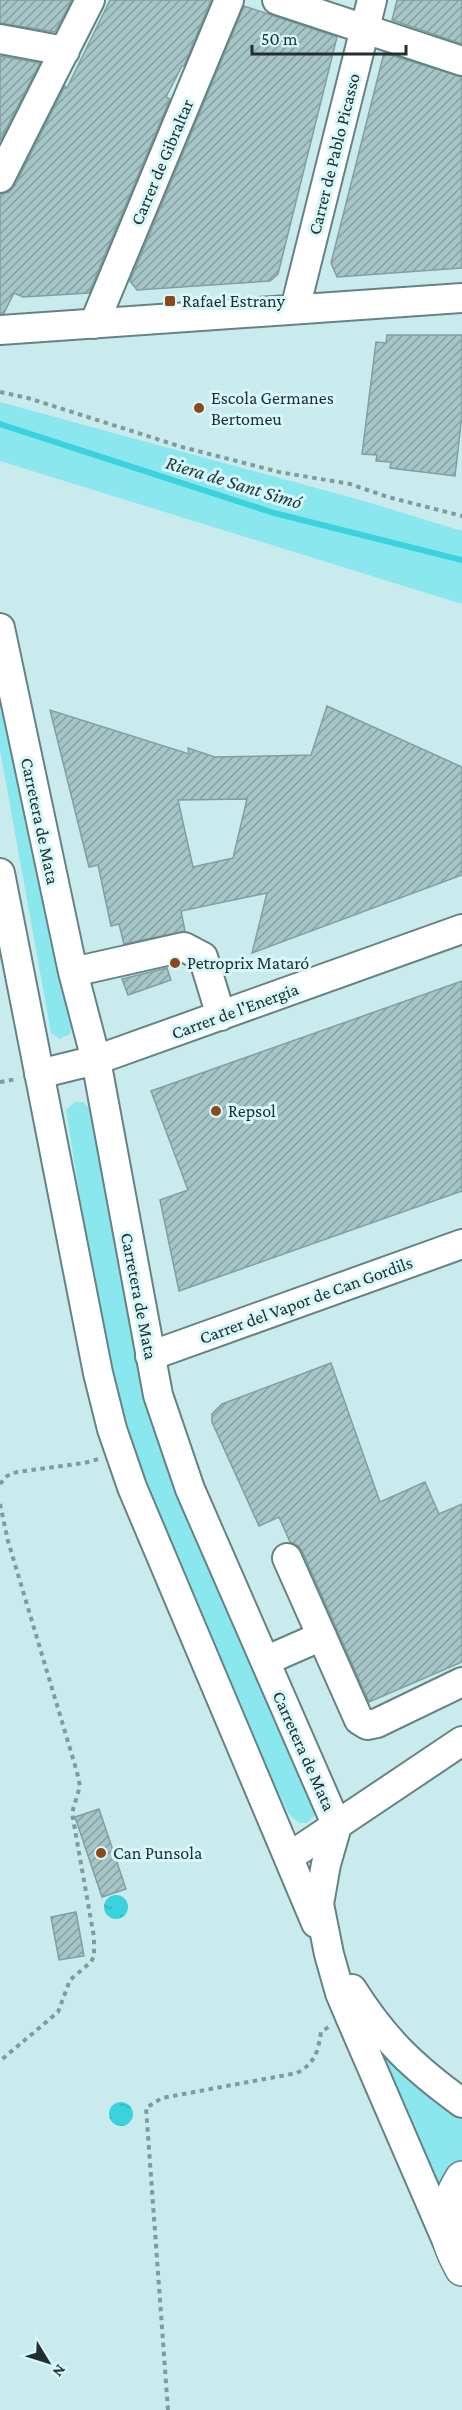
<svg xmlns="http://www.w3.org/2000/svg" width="462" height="2410" font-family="'Crimson Pro',serif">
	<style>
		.green { fill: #89e7ed }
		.water { fill: url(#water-ripples) }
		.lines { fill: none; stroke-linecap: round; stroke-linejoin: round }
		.stream { stroke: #3ad3dd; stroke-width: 6 }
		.building { fill: url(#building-hatch); stroke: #819fa1; stroke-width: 1.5; fill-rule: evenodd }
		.minor-casing { stroke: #658385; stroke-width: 32 }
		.major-casing { stroke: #658385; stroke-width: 36 }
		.path { stroke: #829a9c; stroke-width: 4; stroke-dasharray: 4.5 4.5; stroke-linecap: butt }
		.minor { stroke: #fff; stroke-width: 28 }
		.major { stroke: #fff; stroke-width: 33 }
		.poi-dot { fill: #8b481a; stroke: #d7f8fa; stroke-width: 2 }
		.labels { text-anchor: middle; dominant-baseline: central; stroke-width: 6; stroke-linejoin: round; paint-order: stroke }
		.street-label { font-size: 18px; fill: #222e2f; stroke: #d7f8fa }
		.poi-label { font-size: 18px; fill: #222e2f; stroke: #d7f8fa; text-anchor: start }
		.water-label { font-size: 20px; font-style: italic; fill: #20383a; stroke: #d7f8fa }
	</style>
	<defs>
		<pattern id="water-ripples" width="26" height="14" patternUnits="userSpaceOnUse" patternTransform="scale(1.5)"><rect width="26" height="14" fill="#3ad3dd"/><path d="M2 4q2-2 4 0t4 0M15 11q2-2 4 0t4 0" fill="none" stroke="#33b5be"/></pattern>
		<pattern id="building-hatch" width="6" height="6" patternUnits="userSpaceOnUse" patternTransform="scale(1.5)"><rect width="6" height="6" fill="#a5c5c7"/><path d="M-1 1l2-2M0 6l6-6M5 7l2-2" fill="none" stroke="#86a0a2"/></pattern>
	</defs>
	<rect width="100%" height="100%" fill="#caebed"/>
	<path class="green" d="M 0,402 L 364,501 L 462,531 L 462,604 L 0,461 Z
		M 0,657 L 72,1024 L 70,1034 L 60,1039 L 51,1033 L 0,750 Z
		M 75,1102 L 83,1102 L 91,1110 L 95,1123 L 145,1383 L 317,1805 L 314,1816 L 307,1823 L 299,1823 L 289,1814 L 273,1782 L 140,1466 L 116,1386 L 92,1273 L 66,1110 Z
		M 372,2037 L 462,2115 L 462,2160 L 456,2164 L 437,2192 Z"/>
	<path class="water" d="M104 1907a12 12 0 1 1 24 0a12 12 0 1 1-24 0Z
		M109 2114a12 12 0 1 1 24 0a12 12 0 1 1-24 0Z"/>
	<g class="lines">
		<path class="stream" d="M 0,424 L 274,513 L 462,560"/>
	</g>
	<path class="building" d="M 0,0 L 72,0 L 55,32 L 0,23 Z
		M 110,0 L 211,0 L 184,66 L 182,66 L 166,97 L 170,99 L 89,293 L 23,297 L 14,293 L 4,313 L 0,313 L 0,194 L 9,192 L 15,185 L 65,86 L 67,88 Z
		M 397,0 L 462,0 L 462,44 L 392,20 Z
		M 244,6 L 337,37 L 278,274 L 270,281 L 137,290 L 130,281 Z
		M 384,53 L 462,77 L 462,268 L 337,277 L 331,263 Z
		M 0,56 L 40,63 L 0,141 Z
		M 387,335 L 462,335 L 462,415 L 455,476 L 390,468 L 391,462 L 376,461 L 377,455 L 362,454 L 376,342 L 386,343 Z
		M 327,706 L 462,767 L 462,875 L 252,953 L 267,893 L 181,911 L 185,931 L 124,944 L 119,924 L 111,926 L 98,865 L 89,867 L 50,710 L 189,754 L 188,748 L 215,757 L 311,755 ZM 247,799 L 233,858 L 193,867 L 178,800 Z
		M 167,968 L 171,980 L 128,995 L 122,979 Z
		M 462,981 L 462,1191 L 179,1291 L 160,1200 L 188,1190 L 151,1091 Z
		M 331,1363 L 380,1502 L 425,1482 L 439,1514 L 462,1504 L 462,1662 L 369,1702 L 302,1551 L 297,1545 L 290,1542 L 279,1517 L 259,1526 L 212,1422 L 212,1414 L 222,1404 Z
		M 99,1809 L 126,1889 L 102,1897 L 75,1817 Z
		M 76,1912 L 84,1956 L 59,1960 L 51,1917 Z"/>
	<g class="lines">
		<g class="minor-casing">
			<path id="minor" d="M 277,0 L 462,61
				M 0,39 L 65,51
				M 0,178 L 90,0
				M 295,309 L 372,0
				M 94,324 L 229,0
				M 0,330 L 462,298
				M 0,628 L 73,972 L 96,1060 L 158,1395 L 190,1489 L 337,1826 L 326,1864 L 319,1904 L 329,1954 L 340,1993 L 351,2019 L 447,2241
				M 0,873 L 98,1373 L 112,1429 L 132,1487 L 316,1923
				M 73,972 L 184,947 L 203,957 L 221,1016
				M 39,1074 L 96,1060 L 462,929
				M 150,1356 L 462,1244
				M 287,1558 L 359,1720 L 367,1725 L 377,1723 L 462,1682
				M 265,1661 L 322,1636
				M 289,1857 L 462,1741
				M 352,1989 C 385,2041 413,2067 462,2103"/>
		</g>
		<g class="major-casing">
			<path id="major" d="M 462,2178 C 440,2214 442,2233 462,2269"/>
		</g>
		<path class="path" d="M 0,392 L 28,398 L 182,447 L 279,472 L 350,484 L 388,497 L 462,516
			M 0,1082 L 17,1079
			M 0,1484 L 7,1476 L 17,1472 L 84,1463 L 99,1459
			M 0,1504 L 8,1541 L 77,1772 L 80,1786 L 72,1813 L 94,1937 L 94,1956 L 91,1962 L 70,1980 L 58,2012 L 0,2061
			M 168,2410 L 146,2108 L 162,2098 L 297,2073 C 315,2063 318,2052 321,2032 L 330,2026"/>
		<use href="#minor" class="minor"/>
		<use href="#major" class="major"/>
	</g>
	<g class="poi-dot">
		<rect x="164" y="295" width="12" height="12" rx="3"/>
		<circle cx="199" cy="408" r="6"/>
		<circle cx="175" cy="963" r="6"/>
		<circle cx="216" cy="1111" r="6"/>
		<circle cx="101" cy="1853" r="6"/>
	</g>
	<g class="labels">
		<g class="street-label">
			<text transform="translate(334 154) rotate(-76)">Carrer de Pablo Picasso</text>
			<text transform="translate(162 162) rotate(-67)">Carrer de Gibraltar</text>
			<text transform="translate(40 821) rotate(78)">Carretera de Mata</text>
			<text transform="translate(235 1011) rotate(-20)">Carrer de l'Energia</text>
			<text transform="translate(139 1296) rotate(79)">Carretera de Mata</text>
			<text transform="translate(306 1300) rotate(-20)">Carrer del Vapor de Can Gordils</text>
			<text transform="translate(304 1751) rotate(66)">Carretera de Mata</text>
		</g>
		<g class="poi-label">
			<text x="182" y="301">Rafael Estrany</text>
			<text x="211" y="398">Escola Germanes<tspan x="211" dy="21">Bertomeu</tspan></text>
			<text x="187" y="963">Petroprix Mataró</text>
			<text x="228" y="1111">Repsol</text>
			<text x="113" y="1853">Can Punsola</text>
		</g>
		<g class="water-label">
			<text transform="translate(234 482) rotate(17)">Riera de Sant Simó</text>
		</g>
	</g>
	<g transform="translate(48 2362) rotate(128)" stroke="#d7f8fa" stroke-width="4.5" paint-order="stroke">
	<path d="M0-4.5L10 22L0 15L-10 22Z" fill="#222e2f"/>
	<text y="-9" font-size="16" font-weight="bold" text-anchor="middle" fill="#222e2f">N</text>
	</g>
	<path d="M252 45v9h154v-9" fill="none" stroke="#222e2f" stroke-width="3"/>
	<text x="261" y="45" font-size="18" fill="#222e2f" stroke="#d7f8fa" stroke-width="4.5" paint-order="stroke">50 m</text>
</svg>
